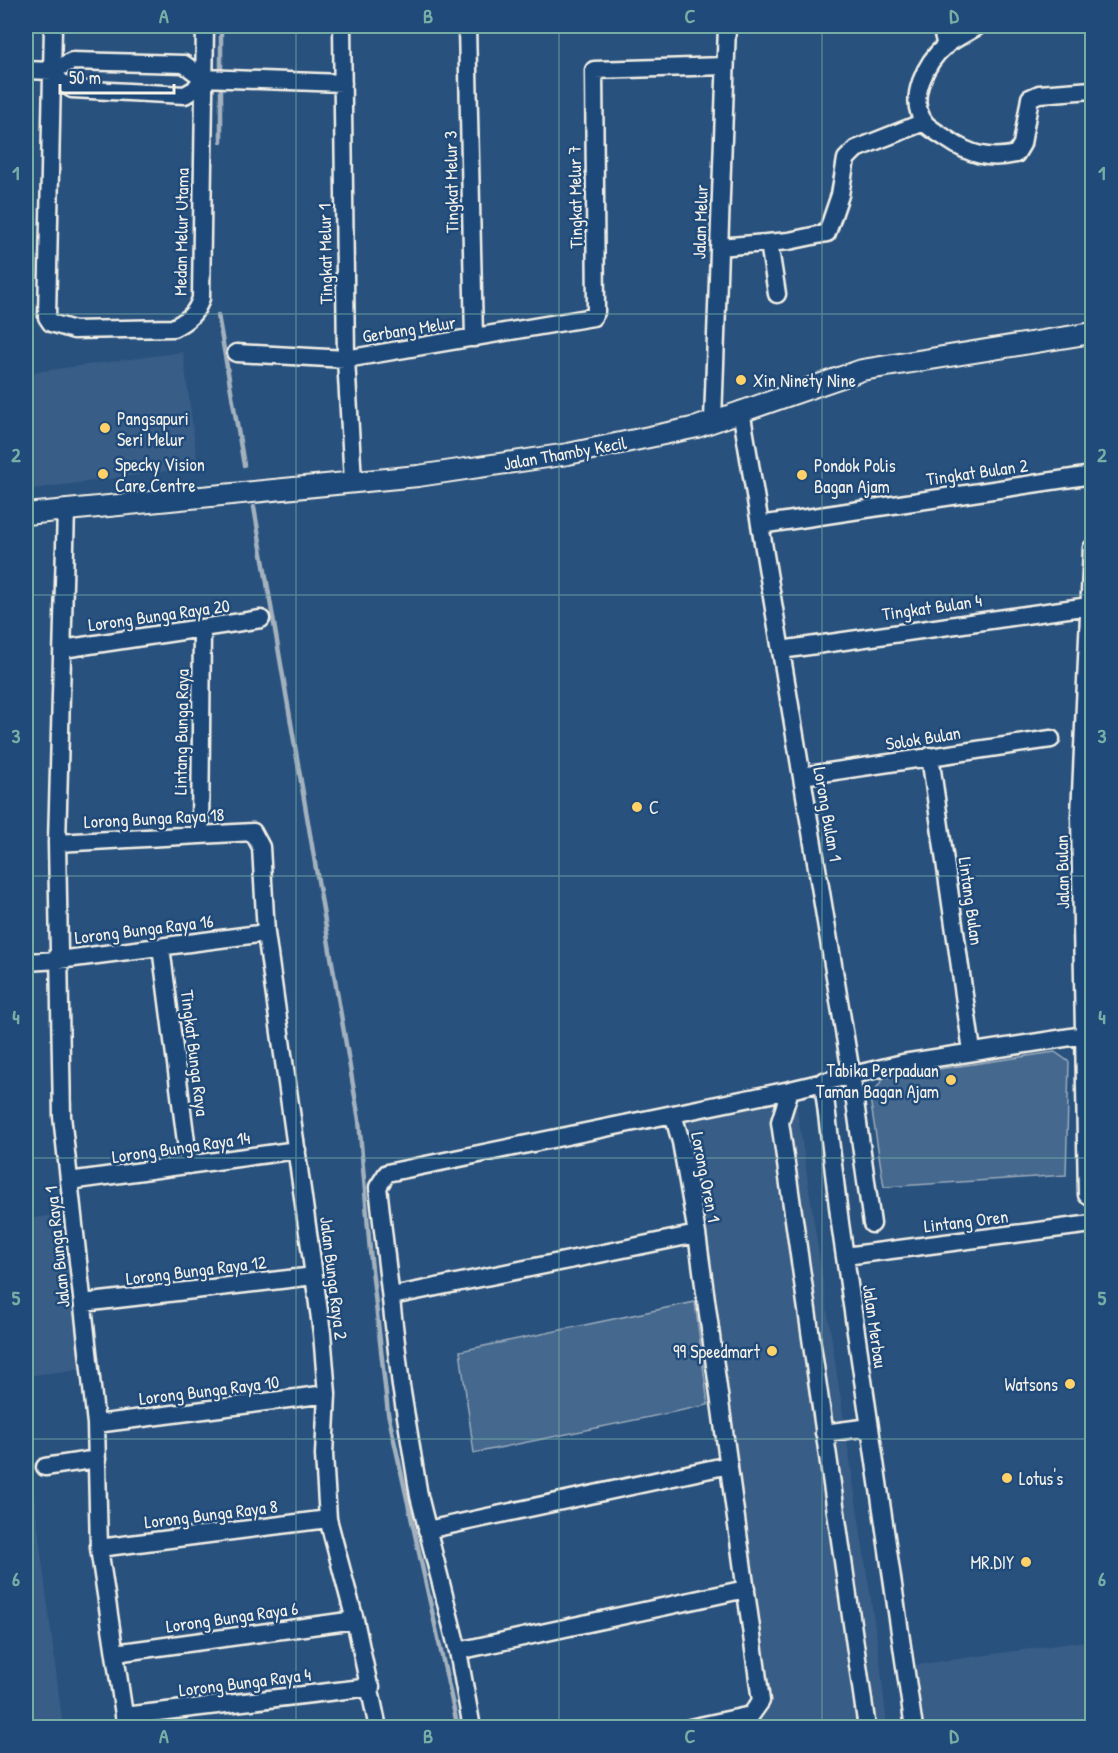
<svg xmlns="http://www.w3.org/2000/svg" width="1118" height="1753" font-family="'Patrick Hand',sans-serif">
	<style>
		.built { fill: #375d86 }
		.green { fill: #45688e; stroke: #9cacbb; stroke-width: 1.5 }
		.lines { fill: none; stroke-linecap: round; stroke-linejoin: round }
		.stream { stroke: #a4b2be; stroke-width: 4.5 }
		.minor-casing { stroke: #f4f1e8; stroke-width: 21 }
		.tertiary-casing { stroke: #f4f1e8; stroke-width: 24 }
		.minor { stroke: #1f4a7a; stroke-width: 16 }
		.tertiary { stroke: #1f4a7a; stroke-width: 20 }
		.grid { fill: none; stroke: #76ada5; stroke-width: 1.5; stroke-opacity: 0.55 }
		.poi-dot { fill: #ffd166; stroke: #1f4a7a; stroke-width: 2 }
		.labels { text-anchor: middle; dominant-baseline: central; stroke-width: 5; stroke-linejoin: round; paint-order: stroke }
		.street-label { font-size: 18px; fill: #f4f1e8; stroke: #1f4a7a }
		.poi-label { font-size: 18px; fill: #f4f1e8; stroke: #1f4a7a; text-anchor: start }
		.neatline { fill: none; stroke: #76ada5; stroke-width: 2 }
		.grid-label { font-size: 20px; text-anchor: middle; font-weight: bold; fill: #76ada5 }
	</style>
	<rect width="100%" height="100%" fill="#28517e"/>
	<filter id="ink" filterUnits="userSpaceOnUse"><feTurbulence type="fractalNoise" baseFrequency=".0167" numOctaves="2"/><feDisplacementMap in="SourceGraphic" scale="12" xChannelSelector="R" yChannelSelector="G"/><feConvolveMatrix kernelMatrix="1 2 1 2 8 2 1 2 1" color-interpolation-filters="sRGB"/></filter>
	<g filter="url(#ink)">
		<path class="built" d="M 183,352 L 198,467 L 26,490 L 26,373 Z
			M 795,1095 L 880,1660 L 887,1727 L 708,1727 L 768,1698 L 687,1114 Z
			M 61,1214 L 81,1369 L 26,1376 L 26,1219 Z
			M 26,1441 L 33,1487 L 63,1727 L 26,1727 Z
			M 1092,1640 L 1092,1727 L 925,1727 L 915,1665 Z"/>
		<path class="green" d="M 1055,1052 L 1069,1062 L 1066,1175 L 884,1187 L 870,1098 L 884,1077 Z
			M 695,1302 L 708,1405 L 474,1453 L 460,1351 Z"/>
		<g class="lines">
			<path class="stream" d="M 221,26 L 221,141
				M 218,315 L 244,465
				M 254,507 L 359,1120 L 370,1251 L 388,1413 L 458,1728"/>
			<g class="minor-casing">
				<path id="minor" d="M 53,26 L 47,317 L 51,323 L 74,330 L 173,328 C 187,321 197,313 201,298 L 205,26
					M 342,26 L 346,359 L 353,481
					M 467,26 L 474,338
					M 941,26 L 946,46
					M 978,26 C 968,32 956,38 946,45 C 927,61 906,99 925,123 C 930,129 940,134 947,139 C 970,155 989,160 1016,154 L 1022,144 L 1030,98 L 1039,94 L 1092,90
					M 26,70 L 52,71 L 72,61 L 184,64 L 203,78 L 343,83
					M 52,71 L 61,82 L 72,89 L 185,95 L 195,89 L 203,78
					M 769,243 L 777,294
					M 719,247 L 789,241 L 827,233 L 840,195 L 846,159 L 856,149 L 924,122
					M 236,353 L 346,359 L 593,317 L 596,312 L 594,70 L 725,66
					M 741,410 L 851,1073 L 872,1224
					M 713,420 L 727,26
					M 66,509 L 57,843 L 62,1116 L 96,1424 L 99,1548 L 126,1728
					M 760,525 L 1092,475
					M 63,649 L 261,619
					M 781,650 L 1089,606
					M 930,756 L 972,1051
					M 802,776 L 1051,739
					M 200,834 L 202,630
					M 57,843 L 253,832 L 261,847 L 266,933 L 322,1333 L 327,1394 L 324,1455 L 328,1519 L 355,1620 L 378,1728
					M 161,947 L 189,1165
					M 26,962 L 59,960 L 266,933
					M 823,1081 L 840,1223 L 914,1728
					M 790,1090 L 780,1122 L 867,1728
					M 673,1114 L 790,1090 L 903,1063 L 1084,1035
					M 69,1181 L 297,1150
					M 1087,1195 L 1080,815 L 1092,548
					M 845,1256 L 1092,1224
					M 392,1296 L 697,1234
					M 83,1303 L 314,1276
					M 96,1424 L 327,1394
					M 824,1433 L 870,1427
					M 45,1467 L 97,1459
					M 427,1530 L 729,1465
					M 99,1548 L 328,1519
					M 458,1651 L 746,1589
					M 115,1653 L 355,1620
					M 124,1716 L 371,1687
					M 472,1728 L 458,1651 L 419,1496 L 401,1386 L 378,1187 L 387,1173 L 673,1114 L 681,1142 L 697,1234 L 761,1701 L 751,1715 L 690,1728"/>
			</g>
			<g class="tertiary-casing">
				<path id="tertiary" d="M 26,514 L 418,476 L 568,454 L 697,427 L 862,370 L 1092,333"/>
			</g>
			<use href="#minor" class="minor"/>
			<use href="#tertiary" class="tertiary"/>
		</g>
	</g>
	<path class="grid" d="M 296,26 L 296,1728M 559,26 L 559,1728M 822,26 L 822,1728M 26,314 L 1092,314M 26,595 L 1092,595M 26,876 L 1092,876M 26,1158 L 1092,1158M 26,1439 L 1092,1439"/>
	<g class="poi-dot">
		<circle cx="741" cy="380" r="6"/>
		<circle cx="105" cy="428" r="6"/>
		<circle cx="103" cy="474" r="6"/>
		<circle cx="802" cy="475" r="6"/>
		<circle cx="637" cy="807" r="6"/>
		<circle cx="951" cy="1080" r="6"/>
		<circle cx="772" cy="1351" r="6"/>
		<circle cx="1070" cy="1384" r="6"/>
		<circle cx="1007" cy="1478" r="6"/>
		<circle cx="1026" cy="1562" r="6"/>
	</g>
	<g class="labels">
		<g class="street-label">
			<text transform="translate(451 182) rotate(-91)">Tingkat Melur 3</text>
			<text transform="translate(575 197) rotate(-91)">Tingkat Melur 7</text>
			<text transform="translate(700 222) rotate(-88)">Jalan Melur</text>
			<text transform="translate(181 232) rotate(-89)">Medan Melur Utama</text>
			<text transform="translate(325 254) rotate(-91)">Tingkat Melur 1</text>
			<text transform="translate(409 329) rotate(-9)">Gerbang Melur</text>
			<text transform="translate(565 453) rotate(-10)">Jalan Thamby Kecil</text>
			<text transform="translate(977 472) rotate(-8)">Tingkat Bulan 2</text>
			<text transform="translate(932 607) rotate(-8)">Tingkat Bulan 4</text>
			<text transform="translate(159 615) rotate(-8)">Lorong Bunga Raya 20</text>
			<text transform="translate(181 732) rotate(-89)">Lintang Bunga Raya</text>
			<text transform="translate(923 738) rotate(-9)">Solok Bulan</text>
			<text transform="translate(828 814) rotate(80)">Lorong Bulan 1</text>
			<text transform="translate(154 818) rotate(-3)">Lorong Bunga Raya 18</text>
			<text transform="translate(1062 872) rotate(-91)">Jalan Bulan</text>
			<text transform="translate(971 901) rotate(82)">Lintang Bulan</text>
			<text transform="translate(144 929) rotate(-7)">Lorong Bunga Raya 16</text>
			<text transform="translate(195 1053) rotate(83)">Tingkat Bunga Raya</text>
			<text transform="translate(181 1147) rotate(-8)">Lorong Bunga Raya 14</text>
			<text transform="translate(706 1177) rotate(79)">Lorong Oren 1</text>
			<text transform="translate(966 1221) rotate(-7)">Lintang Oren</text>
			<text transform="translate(57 1247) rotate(-96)">Jalan Bunga Raya 1</text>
			<text transform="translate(196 1270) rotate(-7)">Lorong Bunga Raya 12</text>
			<text transform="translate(334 1278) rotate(83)">Jalan Bunga Raya 2</text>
			<text transform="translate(875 1326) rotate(82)">Jalan Merbau</text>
			<text transform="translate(209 1390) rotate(-7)">Lorong Bunga Raya 10</text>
			<text transform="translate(211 1514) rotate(-7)">Lorong Bunga Raya 8</text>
			<text transform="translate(232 1617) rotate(-8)">Lorong Bunga Raya 6</text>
			<text transform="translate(245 1682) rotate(-7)">Lorong Bunga Raya 4</text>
		</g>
		<g class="poi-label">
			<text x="753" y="380">Xin Ninety Nine</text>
			<text x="117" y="418">Pangsapuri<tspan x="117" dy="21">Seri Melur</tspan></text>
			<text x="115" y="464">Specky Vision<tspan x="115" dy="21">Care Centre</tspan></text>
			<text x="814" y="465">Pondok Polis<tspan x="814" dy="21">Bagan Ajam</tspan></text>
			<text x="649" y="807">C</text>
			<text x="939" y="1070" text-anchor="end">Tabika Perpaduan<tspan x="939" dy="21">Taman Bagan Ajam</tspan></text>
			<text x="760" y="1351" text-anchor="end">99 Speedmart</text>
			<text x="1058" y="1384" text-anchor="end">Watsons</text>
			<text x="1019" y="1478">Lotus's</text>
			<text x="1014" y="1562" text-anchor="end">MR.DIY</text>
		</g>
	</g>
	<rect width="1118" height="1753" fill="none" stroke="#1f4a7a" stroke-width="66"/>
	<path d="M60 84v9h114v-9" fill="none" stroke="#f4f1e8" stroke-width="3"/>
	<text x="69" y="84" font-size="18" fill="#f4f1e8" stroke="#1f4a7a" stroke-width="4.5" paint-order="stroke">50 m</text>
	<rect x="33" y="33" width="1052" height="1687" class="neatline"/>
	<g class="grid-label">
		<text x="164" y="23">A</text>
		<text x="428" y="23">B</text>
		<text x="690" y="23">C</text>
		<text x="954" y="23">D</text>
		<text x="16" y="180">1</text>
		<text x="1102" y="180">1</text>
		<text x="16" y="462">2</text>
		<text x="1102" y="462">2</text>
		<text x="16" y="743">3</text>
		<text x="1102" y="743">3</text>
		<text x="16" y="1024">4</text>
		<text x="1102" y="1024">4</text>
		<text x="16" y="1305">5</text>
		<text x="1102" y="1305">5</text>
		<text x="16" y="1586">6</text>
		<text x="1102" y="1586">6</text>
		<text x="164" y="1743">A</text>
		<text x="428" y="1743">B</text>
		<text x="690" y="1743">C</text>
		<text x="954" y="1743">D</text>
	</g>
</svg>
